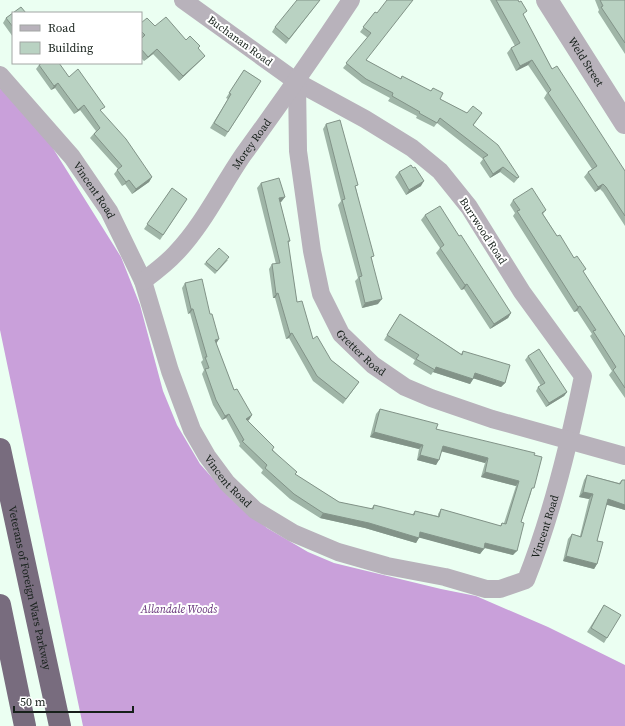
<svg xmlns="http://www.w3.org/2000/svg" width="625" height="726" font-family="'Source Serif 4',serif">
	<style>
		.forest { fill: #c9a0da }
		.lines { fill: none; stroke-linecap: round; stroke-linejoin: round }
		.minor { stroke: #b8b2bb; stroke-width: 18 }
		.tertiary { stroke: #b8b2bb; stroke-width: 22 }
		.trunk { stroke: #786c7e; stroke-width: 22 }
		.wall { fill: #9fb5a7 }
		.shaded-wall { fill: #829388 }
		.building { fill: #b9d2c2; stroke: #829388 }
		.labels { text-anchor: middle; dominant-baseline: central; stroke-width: 4; stroke-linejoin: round; paint-order: stroke }
		.street-label { font-size: 11px; fill: #16201a; stroke: #fff }
		.park-label { font-size: 11px; font-style: italic; fill: #653278; stroke: #fff }
	</style>
	<rect width="100%" height="100%" fill="#ebfff2"/>
	<path class="forest" d="M 0,78 L 44,134 L 121,257 L 140,305 L 163,391 L 177,425 L 200,464 L 231,499 L 267,528 L 308,552 L 334,563 L 441,589 L 476,596 L 548,627 L 625,665 L 625,726 L 83,726 L 0,330 Z"/>
	<g class="lines">
		<g class="minor">
			<path id="s1" d="M 0,75 L 72,157 L 109,211 L 143,281 L 170,371 L 192,430 L 207,456 L 227,483 L 255,510 L 293,533 L 338,552 L 387,566 L 445,577 L 486,589 L 500,589 L 526,580 C 552,515 569,445 583,376 L 522,292 L 469,207 L 440,171 L 412,148 L 365,119 L 297,82 L 183,0"/>
			<path id="s2" d="M 297,82 L 298,151 L 312,251 L 321,294 L 341,334 L 373,365 L 405,387 L 431,398 L 492,419 L 625,456"/>
			<path id="s3" d="M 143,281 C 155,272 166,264 176,253 C 203,225 221,187 243,155 C 280,104 316,53 351,0"/>
		</g>
		<path class="tertiary" id="s4" d="M 547,0 L 625,123"/>
		<g class="trunk">
			<path id="s5" d="M 0,449 L 60,726"/>
			<path d="M 0,605 L 25,726"/>
		</g>
	</g>
	<path class="wall" d="M 320,0 L 286,44 L 272,32 L 275,27 Z
		M 490,0 L 518,0 L 524,16 L 552,69 L 625,171 L 625,226 L 603,192 L 600,189 L 595,192 L 584,177 L 588,172 L 592,169 L 544,98 L 547,93 L 528,65 L 516,71 L 507,53 L 511,48 L 515,46 Z
		M 595,0 L 625,0 L 625,54 L 598,12 L 599,10 Z
		M 375,12 L 377,13 L 366,60 L 400,79 L 402,76 L 431,91 L 433,88 L 440,99 L 467,113 L 482,113 L 473,126 L 519,177 L 514,183 L 500,172 L 490,178 L 480,163 L 483,159 L 437,123 L 434,127 L 416,118 L 417,116 L 388,101 L 390,98 L 362,83 L 343,68 L 368,38 L 360,32 Z
		M 13,13 L 13,37 L 3,23 L 6,18 Z
		M 141,23 L 155,26 L 186,40 L 198,49 L 205,56 L 201,60 L 179,81 L 153,54 L 144,61 L 141,58 Z
		M 39,65 L 69,77 L 101,112 L 152,177 L 149,182 L 132,194 L 125,184 L 122,186 L 114,174 L 118,169 L 90,138 L 96,131 L 80,110 L 74,114 L 55,88 L 51,90 L 36,69 Z
		M 244,70 L 261,81 L 225,137 L 210,128 L 228,99 L 226,98 Z
		M 326,124 L 356,188 L 372,259 L 378,304 L 362,308 L 355,281 L 358,278 L 338,205 L 341,201 L 323,129 Z
		M 399,172 L 421,186 L 406,195 L 395,177 Z
		M 261,183 L 285,197 L 281,202 L 280,202 L 290,241 L 288,243 L 297,302 L 313,339 L 331,360 L 359,382 L 343,404 L 313,381 L 289,338 L 286,339 L 275,298 L 273,298 L 269,269 L 272,264 L 276,264 L 257,188 Z
		M 172,188 L 187,199 L 160,240 L 144,229 Z
		M 513,200 L 546,210 L 543,214 L 557,236 L 584,273 L 625,337 L 625,398 L 609,375 L 612,371 L 590,336 L 592,334 L 577,311 L 574,312 L 513,216 L 515,213 L 510,205 Z
		M 425,215 L 459,236 L 511,313 L 508,318 L 490,329 L 464,289 L 461,290 L 436,253 L 440,248 L 421,220 Z
		M 228,260 L 215,274 L 204,264 L 206,262 Z
		M 185,283 L 216,344 L 234,390 L 252,415 L 248,421 L 273,450 L 296,475 L 339,502 L 371,509 L 374,505 L 412,515 L 415,511 L 438,516 L 438,514 L 441,509 L 500,526 L 502,523 L 504,523 L 516,486 L 481,477 L 485,463 L 442,451 L 436,465 L 417,460 L 419,449 L 370,437 L 376,414 L 380,409 L 436,429 L 534,455 L 531,493 L 521,522 L 513,555 L 484,548 L 480,554 L 419,537 L 416,543 L 365,528 L 320,518 L 290,499 L 261,473 L 263,470 L 239,446 L 240,444 L 226,418 L 222,420 L 213,405 L 202,374 L 204,370 L 201,362 L 203,360 L 190,313 L 188,314 L 182,288 Z
		M 400,314 L 461,354 L 463,351 L 505,383 L 501,387 L 474,378 L 470,384 L 433,372 L 431,375 L 413,364 L 415,360 L 384,340 Z
		M 528,356 L 567,392 L 564,396 L 546,407 L 536,391 L 538,387 L 541,386 L 525,360 Z
		M 587,475 L 619,483 L 622,480 L 625,510 L 606,504 L 597,541 L 597,564 L 594,569 L 563,561 L 568,539 L 572,534 L 580,536 L 589,499 L 579,497 L 584,480 Z
		M 604,605 L 607,638 L 604,643 L 587,632 Z"/>
	<path class="shaded-wall" d="M 157,49 L 153,54 L 144,61 L 148,57 Z
		M 205,56 L 201,60 L 179,81 L 183,76 Z
		M 532,60 L 528,65 L 516,71 L 520,66 Z
		M 58,83 L 55,88 L 51,90 L 54,86 Z
		M 84,105 L 80,110 L 74,114 L 78,110 Z
		M 503,167 L 500,172 L 490,178 L 493,174 Z
		M 152,177 L 149,182 L 132,194 L 136,189 Z
		M 129,180 L 125,184 L 122,186 L 126,182 Z
		M 424,181 L 421,186 L 406,195 L 409,190 Z
		M 603,184 L 600,189 L 595,192 L 598,187 Z
		M 285,197 L 281,202 L 275,203 L 279,198 Z
		M 467,284 L 464,289 L 461,290 L 465,285 Z
		M 278,293 L 275,298 L 273,298 L 276,294 Z
		M 382,299 L 378,304 L 362,308 L 365,303 Z
		M 580,306 L 577,311 L 574,312 L 578,307 Z
		M 191,309 L 193,309 L 190,313 L 188,314 Z
		M 511,313 L 508,318 L 490,329 L 494,324 Z
		M 292,333 L 289,338 L 286,339 L 290,334 Z
		M 219,339 L 216,344 L 215,340 Z
		M 436,367 L 473,379 L 470,384 L 433,372 Z
		M 475,373 L 505,383 L 501,387 L 472,378 Z
		M 567,392 L 564,396 L 546,407 L 549,403 Z
		M 229,414 L 226,418 L 222,420 L 225,416 Z
		M 252,415 L 249,420 L 243,424 L 246,419 Z
		M 374,432 L 423,445 L 419,449 L 370,437 Z
		M 443,446 L 488,458 L 485,463 L 440,451 Z
		M 420,455 L 439,460 L 436,465 L 417,460 Z
		M 485,472 L 519,481 L 516,486 L 481,477 Z
		M 583,492 L 593,494 L 589,499 L 579,497 Z
		M 608,499 L 625,505 L 625,510 L 604,504 Z
		M 323,513 L 369,523 L 419,538 L 416,543 L 365,528 L 320,518 Z
		M 420,532 L 484,549 L 480,554 L 417,537 Z
		M 485,543 L 517,551 L 513,555 L 482,547 Z
		M 566,556 L 597,564 L 594,569 L 563,561 Z"/>
	<path class="building" d="M 297,0 L 320,0 L 289,39 L 275,27 Z
		M 387,0 L 413,0 L 366,60 L 401,79 L 402,76 L 431,91 L 433,88 L 443,93 L 440,99 L 467,113 L 473,106 L 482,113 L 473,125 L 498,145 L 519,177 L 517,178 L 503,167 L 493,174 L 483,158 L 488,155 L 440,118 L 437,123 L 419,113 L 420,112 L 392,96 L 393,93 L 366,79 L 346,63 L 371,33 L 363,27 L 375,12 L 377,13 Z
		M 496,0 L 518,0 L 519,2 L 521,1 L 527,11 L 523,14 L 552,69 L 557,66 L 625,171 L 625,216 L 606,187 L 603,184 L 598,187 L 588,172 L 597,166 L 548,93 L 551,90 L 532,60 L 520,66 L 511,48 L 520,43 Z
		M 600,0 L 625,0 L 625,43 L 601,7 L 603,6 Z
		M 21,7 L 26,13 L 13,13 L 13,27 L 6,18 Z
		M 166,17 L 186,40 L 190,36 L 200,46 L 198,48 L 205,56 L 183,76 L 157,49 L 148,57 L 141,49 L 141,39 L 145,35 L 141,31 L 141,23 L 147,18 L 155,26 Z
		M 42,63 L 59,63 L 69,77 L 78,69 L 105,107 L 100,110 L 126,139 L 152,177 L 136,189 L 129,180 L 126,182 L 117,170 L 122,166 L 94,134 L 100,128 L 84,105 L 78,110 L 58,83 L 54,86 L 39,65 Z
		M 244,70 L 261,81 L 228,132 L 214,123 L 231,94 L 229,93 Z
		M 340,120 L 358,185 L 355,186 L 374,256 L 371,257 L 382,299 L 365,303 L 359,277 L 362,276 L 342,200 L 345,199 L 326,124 Z
		M 411,165 L 413,168 L 415,167 L 424,181 L 409,190 L 399,172 Z
		M 279,178 L 285,197 L 279,198 L 290,241 L 288,241 L 297,302 L 302,301 L 313,339 L 317,336 L 331,360 L 359,382 L 346,399 L 317,376 L 292,333 L 290,334 L 278,293 L 276,294 L 272,264 L 280,263 L 261,183 Z
		M 172,188 L 187,199 L 163,235 L 147,224 Z
		M 532,188 L 546,210 L 542,213 L 557,236 L 560,235 L 574,258 L 577,256 L 586,269 L 583,271 L 625,337 L 625,388 L 613,370 L 616,367 L 593,331 L 596,330 L 580,306 L 578,307 L 517,211 L 520,210 L 513,200 Z
		M 440,206 L 459,236 L 461,235 L 511,313 L 494,324 L 467,284 L 465,285 L 440,248 L 444,245 L 425,215 Z
		M 219,248 L 229,257 L 217,271 L 206,262 Z
		M 202,279 L 210,314 L 212,314 L 219,339 L 215,340 L 234,390 L 237,389 L 252,415 L 246,419 L 274,447 L 272,450 L 297,472 L 295,474 L 339,502 L 373,509 L 374,505 L 414,515 L 415,511 L 439,517 L 441,509 L 501,526 L 502,523 L 506,524 L 519,481 L 485,472 L 488,458 L 443,446 L 439,460 L 420,455 L 423,445 L 374,432 L 380,409 L 438,424 L 436,429 L 535,453 L 534,455 L 542,457 L 534,488 L 532,488 L 521,522 L 524,523 L 517,551 L 485,543 L 484,549 L 420,532 L 419,538 L 369,523 L 323,513 L 294,494 L 265,468 L 267,465 L 242,441 L 244,440 L 229,414 L 225,416 L 216,400 L 205,369 L 209,368 L 205,357 L 207,357 L 193,309 L 191,309 L 185,283 Z
		M 400,314 L 462,355 L 463,351 L 510,365 L 505,383 L 475,373 L 473,379 L 436,367 L 435,370 L 416,359 L 419,355 L 387,335 Z
		M 539,349 L 567,392 L 549,403 L 538,387 L 545,383 L 528,356 Z
		M 587,475 L 620,484 L 622,480 L 625,480 L 625,505 L 608,499 L 597,541 L 603,542 L 597,564 L 566,556 L 572,534 L 581,537 L 593,494 L 583,492 Z
		M 604,605 L 621,615 L 607,638 L 591,628 Z"/>
	<g class="labels">
		<g class="street-label">
			<text transform="translate(240 41) rotate(36)">Buchanan Road</text>
			<text stroke="none"><textPath href="#s4" startOffset="73">Weld Street</textPath></text>
			<text stroke="none"><textPath href="#s3" startOffset="176">Morey Road</textPath></text>
			<text stroke="none"><textPath href="#s1" startOffset="149">Vincent Road</textPath></text>
			<text transform="translate(483 231) rotate(57)">Burrwood Road</text>
			<text stroke="none"><textPath href="#s2" startOffset="286">Gretter Road</textPath></text>
			<text stroke="none"><textPath href="#s1" startOffset="472">Vincent Road</textPath></text>
			<text stroke="none"><textPath href="#s1" startOffset="856">Vincent Road</textPath></text>
			<text stroke="none"><textPath href="#s5" startOffset="142">Veterans of Foreign Wars Parkway</textPath></text>
		</g>
		<g class="park-label">
			<text x="179" y="609">Allandale Woods</text>
		</g>
	</g>
	<rect x="12" y="12" width="130" height="52" fill="#ffffff" stroke="#a2a6a3"/>
	<rect x="20" y="25" width="20" height="6" fill="#b8b2bb" stroke="#a2a6a3"/>
	<text x="48" y="32" font-size="12" fill="#16201a">Road</text>
	<rect x="20" y="42" width="20" height="12" fill="#b9d2c2" stroke="#a2a6a3"/>
	<text x="48" y="52" font-size="12" fill="#16201a">Building</text>
	<path d="M14 706v6h119v-6" fill="none" stroke="#16201a" stroke-width="2"/>
	<text x="20" y="706" font-size="12" fill="#16201a" stroke="#ffffff" stroke-width="3" paint-order="stroke">50 m</text>
</svg>
